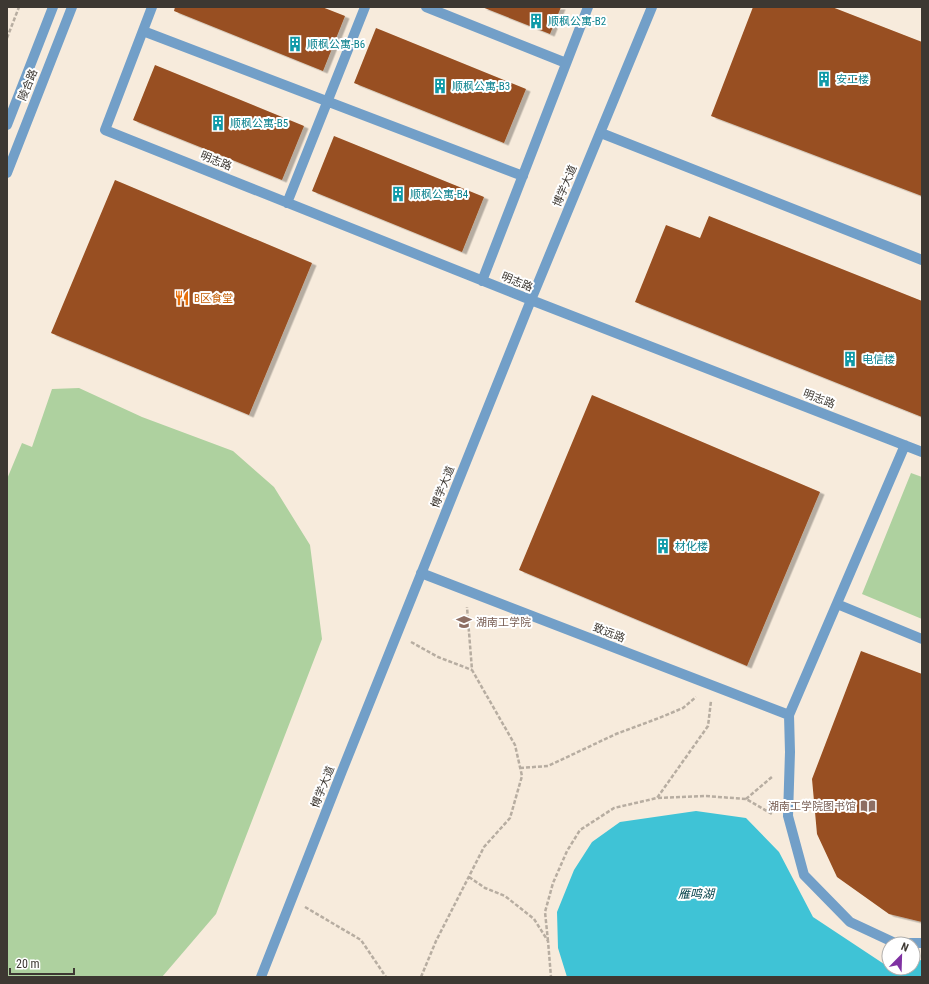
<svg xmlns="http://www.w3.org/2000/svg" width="929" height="984" font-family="'Roboto Condensed','Noto Sans SC',sans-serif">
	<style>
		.green { fill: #aed19f }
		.water { fill: #3fc3d6 }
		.building { fill: #984f20; filter: url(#shadow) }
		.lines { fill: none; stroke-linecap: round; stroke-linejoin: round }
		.path { stroke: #b7ada1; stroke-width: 2.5; stroke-dasharray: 4 2; stroke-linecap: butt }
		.minor { stroke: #729fc8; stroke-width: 10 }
		.labels { text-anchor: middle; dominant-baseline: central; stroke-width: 4; stroke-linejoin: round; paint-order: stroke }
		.culture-label { font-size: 11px; fill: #0d838f; stroke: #fff; text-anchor: start }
		.street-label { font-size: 11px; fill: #3d3832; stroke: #fff }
		.food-label { font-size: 11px; fill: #c56008; stroke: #fff; text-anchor: start }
		.education-label { font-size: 11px; fill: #785e54; stroke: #fff; text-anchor: start }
		.water-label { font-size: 12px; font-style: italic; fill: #06434b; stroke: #fff }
	</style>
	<defs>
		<filter id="shadow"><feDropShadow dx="4.5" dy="2.5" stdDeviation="0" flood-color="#0004"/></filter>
	</defs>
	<rect width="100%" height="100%" fill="#f7ebdc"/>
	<path class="green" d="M 79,388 L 142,417 L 233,451 L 274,487 L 310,545 L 322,639 L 216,914 L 162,977 L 7,977 L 7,479 L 22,443 L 32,447 L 52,389 Z
		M 911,473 L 922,477 L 922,619 L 862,594 Z"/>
	<path class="water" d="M 696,811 L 746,818 L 779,852 L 813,917 L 884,964 L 889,963 L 889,968 L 913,968 L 913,961 L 922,960 L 922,977 L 567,977 L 558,948 L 557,912 L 574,870 L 592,842 L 620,822 Z"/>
	<path class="building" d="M 175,7 L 322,7 L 345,16 L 323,71 L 174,11 Z
		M 482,7 L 561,7 L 550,34 Z
		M 753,7 L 832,7 L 922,42 L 922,196 L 711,116 Z
		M 376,28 L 526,89 L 504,143 L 354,83 Z
		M 155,65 L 304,126 L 282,180 L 133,120 Z
		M 334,136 L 484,197 L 462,252 L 312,191 Z
		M 115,180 L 312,263 L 249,415 L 51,333 Z
		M 709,216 L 922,301 L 922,417 L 635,302 L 666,225 L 700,238 Z
		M 592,395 L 820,492 L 747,666 L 519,570 Z
		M 861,651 L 922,674 L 922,922 L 889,914 L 837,877 L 817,834 L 812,779 Z"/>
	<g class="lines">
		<path class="path" d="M 7,38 L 19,7
			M 411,642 L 438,657 L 472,670
			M 520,768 L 548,766 L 616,734 L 659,718 L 683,708 L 696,697
			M 658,798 L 706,796 L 746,799 L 772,814
			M 746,799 L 773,776
			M 469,877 L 485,888 L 505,896 L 534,919 L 548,941 L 551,977
			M 305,907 L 361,940 L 386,977
			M 548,941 L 545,912 L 553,883 L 567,851 L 580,830 L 614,808 L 657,798 L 708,726 L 711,701
			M 421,977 L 436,941 L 484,847 L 510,818 L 522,776 L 515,745 L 472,670 L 467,607"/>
		<path class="minor" d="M 152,7 L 105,130 L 531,300 L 922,452
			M 426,7 L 566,63
			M 143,31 L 523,176
			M 7,125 L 53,7
			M 601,133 L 922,260
			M 7,173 L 72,7
			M 287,203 L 365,7
			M 482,281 L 588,7
			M 905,445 L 789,715 L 790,752 L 788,816 L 804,875 L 850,922 L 895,943 L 922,943
			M 421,573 L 789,715
			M 837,604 L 922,639
			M 261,977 L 342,771 L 531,300 L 652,7"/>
	</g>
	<defs>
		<g id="building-bare" transform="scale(1.2)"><path d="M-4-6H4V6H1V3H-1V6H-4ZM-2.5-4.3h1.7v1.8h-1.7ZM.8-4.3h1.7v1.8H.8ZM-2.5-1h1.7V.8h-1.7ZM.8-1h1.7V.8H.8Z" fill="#0f9aa8" stroke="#fff" stroke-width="2.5" paint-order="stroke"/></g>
		<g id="restaurant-bare" transform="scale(1.2)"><path d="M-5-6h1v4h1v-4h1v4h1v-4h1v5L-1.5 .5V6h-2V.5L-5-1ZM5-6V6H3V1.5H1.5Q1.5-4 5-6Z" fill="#e8710a" stroke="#fff" stroke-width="2.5" paint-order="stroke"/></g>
		<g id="university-bare" transform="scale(1.2)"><path d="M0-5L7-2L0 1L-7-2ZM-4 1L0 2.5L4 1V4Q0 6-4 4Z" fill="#8d6e63" stroke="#fff" stroke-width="2.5" paint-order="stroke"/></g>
		<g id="library-bare" transform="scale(1.2)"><path d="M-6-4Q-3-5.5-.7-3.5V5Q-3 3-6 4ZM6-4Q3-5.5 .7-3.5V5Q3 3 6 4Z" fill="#8d6e63" stroke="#fff" stroke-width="2.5" paint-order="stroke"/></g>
	</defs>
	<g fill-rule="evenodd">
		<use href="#building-bare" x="536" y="21"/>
		<use href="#building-bare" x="295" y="44"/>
		<use href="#building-bare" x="824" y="79"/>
		<use href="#building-bare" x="440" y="86"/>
		<use href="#building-bare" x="218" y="123"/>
		<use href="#building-bare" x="398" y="194"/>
		<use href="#restaurant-bare" x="182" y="298"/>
		<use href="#building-bare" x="850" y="359"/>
		<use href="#building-bare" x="663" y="546"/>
		<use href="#university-bare" x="464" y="622"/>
		<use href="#library-bare" x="868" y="806"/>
	</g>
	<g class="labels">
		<g class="culture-label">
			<text x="548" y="21">顺枫公寓-B2</text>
			<text x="307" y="44">顺枫公寓-B6</text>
			<text x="836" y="79">安工楼</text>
			<text x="452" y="86">顺枫公寓-B3</text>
			<text x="230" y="123">顺枫公寓-B5</text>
			<text x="410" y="194">顺枫公寓-B4</text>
			<text x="862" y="359">电信楼</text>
			<text x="675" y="546">材化楼</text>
		</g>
		<g class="street-label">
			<text transform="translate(28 85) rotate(-68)">陵合路</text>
			<text transform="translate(216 161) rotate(22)">明志路</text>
			<text transform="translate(565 186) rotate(-67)">博学大道</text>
			<text transform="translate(517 282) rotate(22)">明志路</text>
			<text transform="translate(819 399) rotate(21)">明志路</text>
			<text transform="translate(443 487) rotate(-68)">博学大道</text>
			<text transform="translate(609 633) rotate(21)">致远路</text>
			<text transform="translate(323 787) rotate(-68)">博学大道</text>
		</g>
		<g class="food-label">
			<text x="194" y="298">B区食堂</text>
		</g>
		<g class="education-label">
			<text x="476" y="622">湖南工学院</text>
			<text x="856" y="806" text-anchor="end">湖南工学院图书馆</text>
		</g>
		<g class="water-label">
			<text x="696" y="894">雁鸣湖</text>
		</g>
	</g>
	<rect width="929" height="984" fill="none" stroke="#3d3832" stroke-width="16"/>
	<g transform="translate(901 956) rotate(23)"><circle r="19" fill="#ffffff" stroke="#b1afad"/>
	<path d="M0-3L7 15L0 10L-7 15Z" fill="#7f31a2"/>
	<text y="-6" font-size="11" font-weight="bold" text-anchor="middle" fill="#3d3832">N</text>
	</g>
	<path d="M10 968v6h64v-6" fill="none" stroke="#3d3832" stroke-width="2"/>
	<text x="16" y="968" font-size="12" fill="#3d3832" stroke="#ffffff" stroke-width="3" paint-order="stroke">20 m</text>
</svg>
